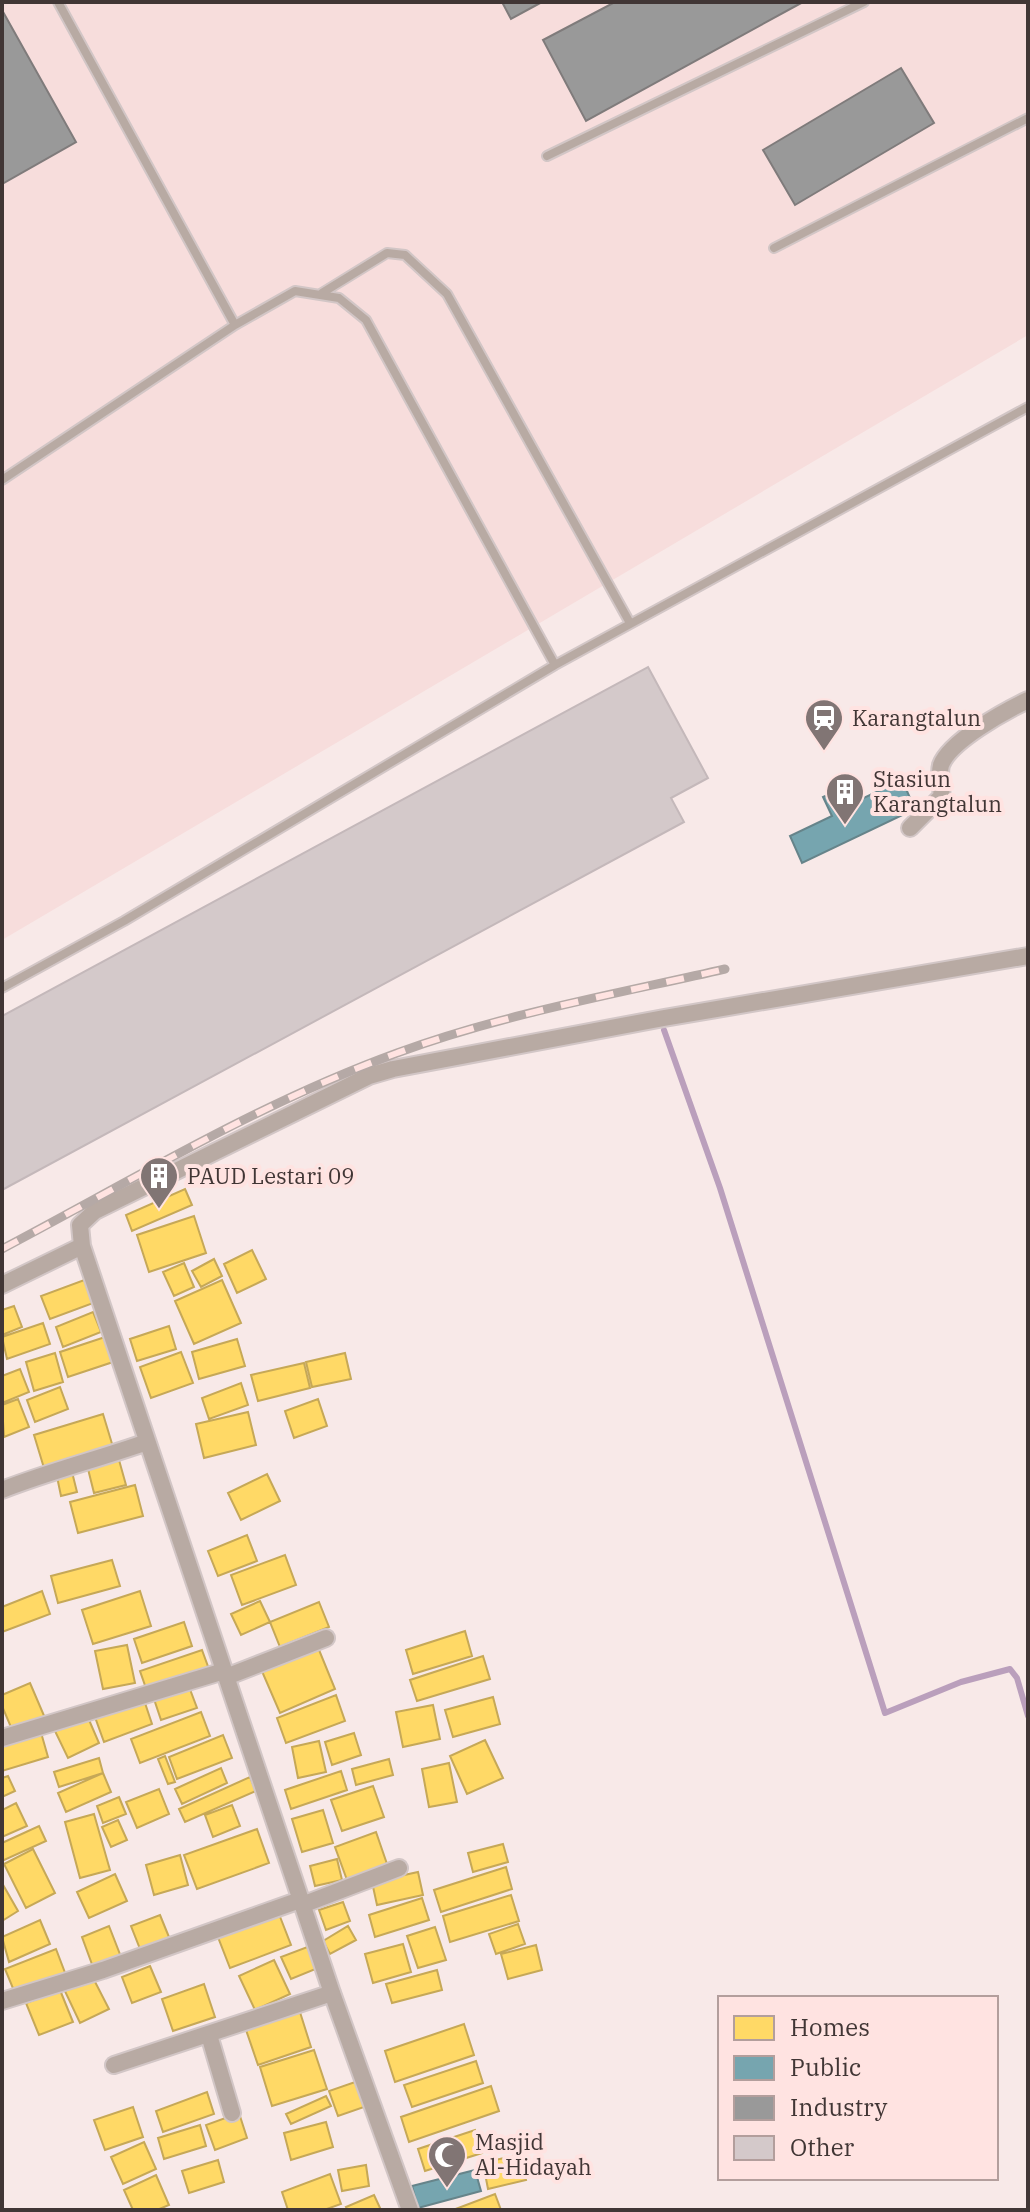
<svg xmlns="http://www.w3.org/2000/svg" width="1030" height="2212" font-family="'IBM Plex Serif',serif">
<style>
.built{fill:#f7dddc}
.homes{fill:#ffd966;stroke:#c6a857;stroke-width:2}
.public{fill:#76a5af;stroke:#66848a;stroke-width:2}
.industry{fill:#999;stroke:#7f7b7b;stroke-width:2}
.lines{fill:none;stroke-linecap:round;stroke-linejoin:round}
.stream{stroke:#ba9fbc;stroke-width:6}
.building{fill:#d4c9ca;stroke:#c4b8ba;stroke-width:2}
.service-casing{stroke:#d2c6c6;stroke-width:12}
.minor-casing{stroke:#d2c6c6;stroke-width:20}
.service{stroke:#b8aaa3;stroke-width:8}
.minor{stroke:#b8aaa3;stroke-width:16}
.rail-casing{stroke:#b5a9a6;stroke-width:9}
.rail{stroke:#ffe3e1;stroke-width:6;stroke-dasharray:18;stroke-linecap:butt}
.labels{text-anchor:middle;stroke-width:8;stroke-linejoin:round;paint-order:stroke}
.poi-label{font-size:22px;fill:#413635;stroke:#ffe3e1;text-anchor:start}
</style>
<rect width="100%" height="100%" fill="#f8e9e8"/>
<path class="built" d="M2,2H1028V335L2,940Z"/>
<path class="homes" d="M185,1189L192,1205L132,1231L126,1215Z
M194,1216L206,1253L149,1272L137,1235Z
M252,1250L266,1279L237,1293L224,1264Z
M214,1259L222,1276L201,1287L192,1271Z
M184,1263L194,1287L174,1296L163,1272Z
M87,1279L96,1302L50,1319L41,1296Z
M222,1280L241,1323L194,1344L175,1301Z
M14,1306L22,1327L2,1335V1310Z
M93,1312L101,1332L63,1347L56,1327Z
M43,1323L50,1344L7,1359L2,1337Z
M169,1326L176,1349L137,1361L130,1339Z
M105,1337L113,1362L68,1377L60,1352Z
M237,1339L245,1366L199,1379L192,1352Z
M181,1352L193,1383L151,1398L140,1367Z
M55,1353L63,1382L34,1391L26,1362Z
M345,1353L351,1379L312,1387L306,1362Z
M304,1363L310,1388L258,1401L251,1375Z
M20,1369L29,1392L2,1403V1376Z
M241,1383L248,1405L209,1419L202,1398Z
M60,1387L68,1409L35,1422L27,1400Z
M18,1399L29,1427L4,1437L2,1405Z
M318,1399L327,1426L294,1438L285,1411Z
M248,1412L256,1445L204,1458L196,1424Z
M103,1414L113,1447L44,1468L34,1435Z
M119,1460L126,1485L94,1493L88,1469Z
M71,1468L77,1492L61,1496L56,1472Z
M267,1474L280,1501L241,1520L228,1493Z
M135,1485L143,1516L78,1533L70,1502Z
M247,1535L257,1561L218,1576L208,1551Z
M285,1555L296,1585L242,1605L231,1575Z
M112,1560L120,1586L58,1603L51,1576Z
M42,1591L50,1614L2,1632V1607Z
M140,1591L151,1626L93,1644L82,1610Z
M260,1601L270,1622L241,1635L231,1614Z
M319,1602L329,1627L280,1647L270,1622Z
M184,1622L192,1646L142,1663L134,1639Z
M465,1631L472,1656L413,1674L406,1650Z
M127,1645L135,1683L103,1689L95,1651Z
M317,1645L335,1689L280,1713L261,1669Z
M202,1650L210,1672L148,1694L140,1671Z
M483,1656L490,1679L417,1701L410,1680Z
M30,1683L45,1718L13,1732L2,1706V1695Z
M188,1684L197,1708L161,1720L153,1696Z
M336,1695L345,1721L286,1743L277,1718Z
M493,1697L500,1724L453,1737L445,1710Z
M144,1700L152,1724L104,1742L95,1717Z
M433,1705L440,1739L403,1747L396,1712Z
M201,1712L210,1736L140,1763L131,1739Z
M86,1713L99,1743L68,1758L54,1729Z
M40,1729L48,1757L2,1771V1740Z
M354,1733L361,1755L332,1765L325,1742Z
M223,1735L232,1758L177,1779L169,1757Z
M485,1740L503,1778L467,1794L450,1756Z
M319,1741L326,1772L298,1778L292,1747Z
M165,1756L175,1782L168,1784L158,1759Z
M99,1758L103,1773L59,1787L54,1772Z
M389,1759L393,1775L356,1785L352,1769Z
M449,1763L457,1802L429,1807L422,1769Z
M221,1768L227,1783L182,1804L175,1789Z
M341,1771L347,1790L291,1809L285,1790Z
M103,1773L111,1792L66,1812L58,1793Z
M8,1776L15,1791L2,1797V1778Z
M250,1777L256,1791L185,1822L179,1809Z
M373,1786L384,1817L342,1831L331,1800Z
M159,1789L169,1814L137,1828L126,1802Z
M119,1797L126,1814L103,1823L97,1806Z
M16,1803L27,1826L2,1837V1810Z
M232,1805L240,1826L213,1837L205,1815Z
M323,1810L333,1843L302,1852L292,1819Z
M94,1814L110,1870L80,1878L65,1822Z
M118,1820L127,1840L111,1847L102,1827Z
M39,1826L46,1841L2,1861V1843Z
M257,1829L269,1863L197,1889L184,1855Z
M376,1832L387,1864L347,1880L335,1847Z
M503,1844L508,1862L473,1872L468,1853Z
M33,1849L55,1893L26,1908L4,1864Z
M180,1855L188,1885L154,1895L146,1865Z
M337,1859L342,1880L315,1886L310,1866Z
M506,1867L512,1889L441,1912L434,1890Z
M418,1872L423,1895L377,1905L372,1882Z
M115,1874L127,1901L89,1918L77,1892Z
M2,1883L18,1911L2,1921Z
M511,1895L519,1921L450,1942L443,1916Z
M422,1898L429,1920L375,1937L369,1915Z
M343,1902L350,1921L326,1930L319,1910Z
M277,1909L291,1945L230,1968L216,1932Z
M160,1915L171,1942L142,1954L131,1926Z
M40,1920L50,1944L9,1962L2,1937Z
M518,1924L525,1944L496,1954L489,1934Z
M109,1926L121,1957L93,1967L82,1937Z
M348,1926L356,1940L330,1954L323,1941Z
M435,1927L446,1960L418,1968L407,1936Z
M403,1944L411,1972L373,1983L365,1954Z
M536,1945L542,1970L508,1979L501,1954Z
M310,1946L318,1968L291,1979L281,1957Z
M56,1949L67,1978L17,1998L5,1969Z
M274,1960L290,1994L255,2010L239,1976Z
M150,1966L161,1992L132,2003L122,1977Z
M437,1970L442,1990L392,2003L386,1984Z
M91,1974L109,2009L80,2023L63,1987Z
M204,1984L215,2017L173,2031L162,1999Z
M60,1990L73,2022L39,2035L26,2003Z
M299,2009L311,2047L258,2065L245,2027Z
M464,2024L474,2055L395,2082L385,2051Z
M314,2050L327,2089L272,2106L260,2067Z
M476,2061L483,2083L412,2107L404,2085Z
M358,2081L367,2106L338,2116L329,2091Z
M491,2086L499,2111L409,2142L401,2117Z
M207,2092L214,2114L163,2132L156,2111Z
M326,2096L331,2106L291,2124L286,2114Z
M133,2107L143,2137L105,2150L94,2120Z
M239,2113L247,2138L215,2150L206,2125Z
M326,2122L333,2147L291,2160L284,2133Z
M200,2125L206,2146L164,2159L158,2138Z
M475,2130L482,2153L425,2171L418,2149Z
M144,2142L156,2169L123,2184L111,2157Z
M520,2154L526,2180L488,2189L483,2163Z
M218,2160L224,2182L189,2193L182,2171Z
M366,2165L369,2186L342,2191L338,2170Z
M330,2174L341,2204L324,2210H288L282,2192Z
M156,2175L169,2205L157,2210H133L124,2190Z
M495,2194L501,2210H453Z
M374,2195L381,2210H348L346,2207Z"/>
<path class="public" d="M902,780L915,809L802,863L790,836L832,816L823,797L845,787L853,803Z
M475,2170L481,2191L418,2208L412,2186Z"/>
<path class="industry" d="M502,2H542L511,19Z
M615,2H803L586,121L543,40Z
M2,10L76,142L2,184Z
M901,68L934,123L795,205L763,150Z"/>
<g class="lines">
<path class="stream" d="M664,1030L720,1188L885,1713L961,1682L1010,1669L1017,1678L1028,1716"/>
</g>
<path class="building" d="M648,667L708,778L671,798L684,822L2,1190V1016Z"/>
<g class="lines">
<g class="service-casing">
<path id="service" d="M58,2L235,325
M547,156L864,2
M774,248L1028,118
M322,293L387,253L405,255L447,294L630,623
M2,480L235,325L295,291L339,298L366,320L555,665
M2,988L124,921L555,665L1028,407"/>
</g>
<g class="minor-casing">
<path id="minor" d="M910,828L941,797C943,786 938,776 941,765C950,741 1005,711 1028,700
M2,1285L82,1246
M2,1490C50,1471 99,1459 147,1442
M226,1677L326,1638
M2,1738L224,1671
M302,1905L399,1868
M2,2001L103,1970L300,1900
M209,2035L232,2113
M114,2065L332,1993
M410,2210L332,1993L82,1246L80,1225L95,1211L369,1076L393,1069L664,1018L1028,956"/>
</g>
<use href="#service" class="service"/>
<use href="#minor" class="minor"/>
<g class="rail-casing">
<path id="rail" d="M2,1249C131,1181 259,1103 397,1053C503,1014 616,994 725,969"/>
</g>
<use href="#rail" class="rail"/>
</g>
<defs>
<g id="station-pin" transform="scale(2)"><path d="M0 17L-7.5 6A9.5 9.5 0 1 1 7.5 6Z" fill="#817574" stroke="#ffe3e1"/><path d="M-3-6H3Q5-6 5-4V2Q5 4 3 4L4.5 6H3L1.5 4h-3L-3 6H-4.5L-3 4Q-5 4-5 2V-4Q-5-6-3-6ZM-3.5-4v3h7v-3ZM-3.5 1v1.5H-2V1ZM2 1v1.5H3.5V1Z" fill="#fff"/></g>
<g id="building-pin" transform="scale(2)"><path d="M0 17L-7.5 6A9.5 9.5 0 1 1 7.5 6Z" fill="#817574" stroke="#ffe3e1"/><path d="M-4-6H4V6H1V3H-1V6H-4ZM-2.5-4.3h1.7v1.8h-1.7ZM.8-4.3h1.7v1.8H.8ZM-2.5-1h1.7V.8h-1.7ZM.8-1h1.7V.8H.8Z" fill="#fff"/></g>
<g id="mosque-pin" transform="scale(2)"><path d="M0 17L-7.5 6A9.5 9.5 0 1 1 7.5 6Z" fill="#817574" stroke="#ffe3e1"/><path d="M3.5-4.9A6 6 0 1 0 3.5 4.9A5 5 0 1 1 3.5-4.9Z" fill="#fff"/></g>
</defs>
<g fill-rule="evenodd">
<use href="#station-pin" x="824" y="718"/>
<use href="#building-pin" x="845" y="792"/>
<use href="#building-pin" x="159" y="1176"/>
<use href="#mosque-pin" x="447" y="2155"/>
</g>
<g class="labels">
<g class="poi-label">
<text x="852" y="726">Karangtalun</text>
<text x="873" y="787">Stasiun<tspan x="873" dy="25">Karangtalun</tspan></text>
<text x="187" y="1184">PAUD Lestari 09</text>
<text x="475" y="2150">Masjid<tspan x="475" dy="25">Al-Hidayah</tspan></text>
</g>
</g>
<rect width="1030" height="2212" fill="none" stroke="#413635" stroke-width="8"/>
<rect x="718" y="1996" width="280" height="184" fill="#ffe3e1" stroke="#b39e9c" stroke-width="2"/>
<rect x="734" y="2016" width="40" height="24" fill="#ffd966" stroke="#b39e9c" stroke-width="2"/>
<text x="790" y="2036" font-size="24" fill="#413635">Homes</text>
<rect x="734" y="2056" width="40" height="24" fill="#76a5af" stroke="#b39e9c" stroke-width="2"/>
<text x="790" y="2076" font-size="24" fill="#413635">Public</text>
<rect x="734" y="2096" width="40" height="24" fill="#999999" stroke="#b39e9c" stroke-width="2"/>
<text x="790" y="2116" font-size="24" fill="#413635">Industry</text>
<rect x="734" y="2136" width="40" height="24" fill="#d4c9ca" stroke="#b39e9c" stroke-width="2"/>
<text x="790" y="2156" font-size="24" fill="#413635">Other</text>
</svg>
